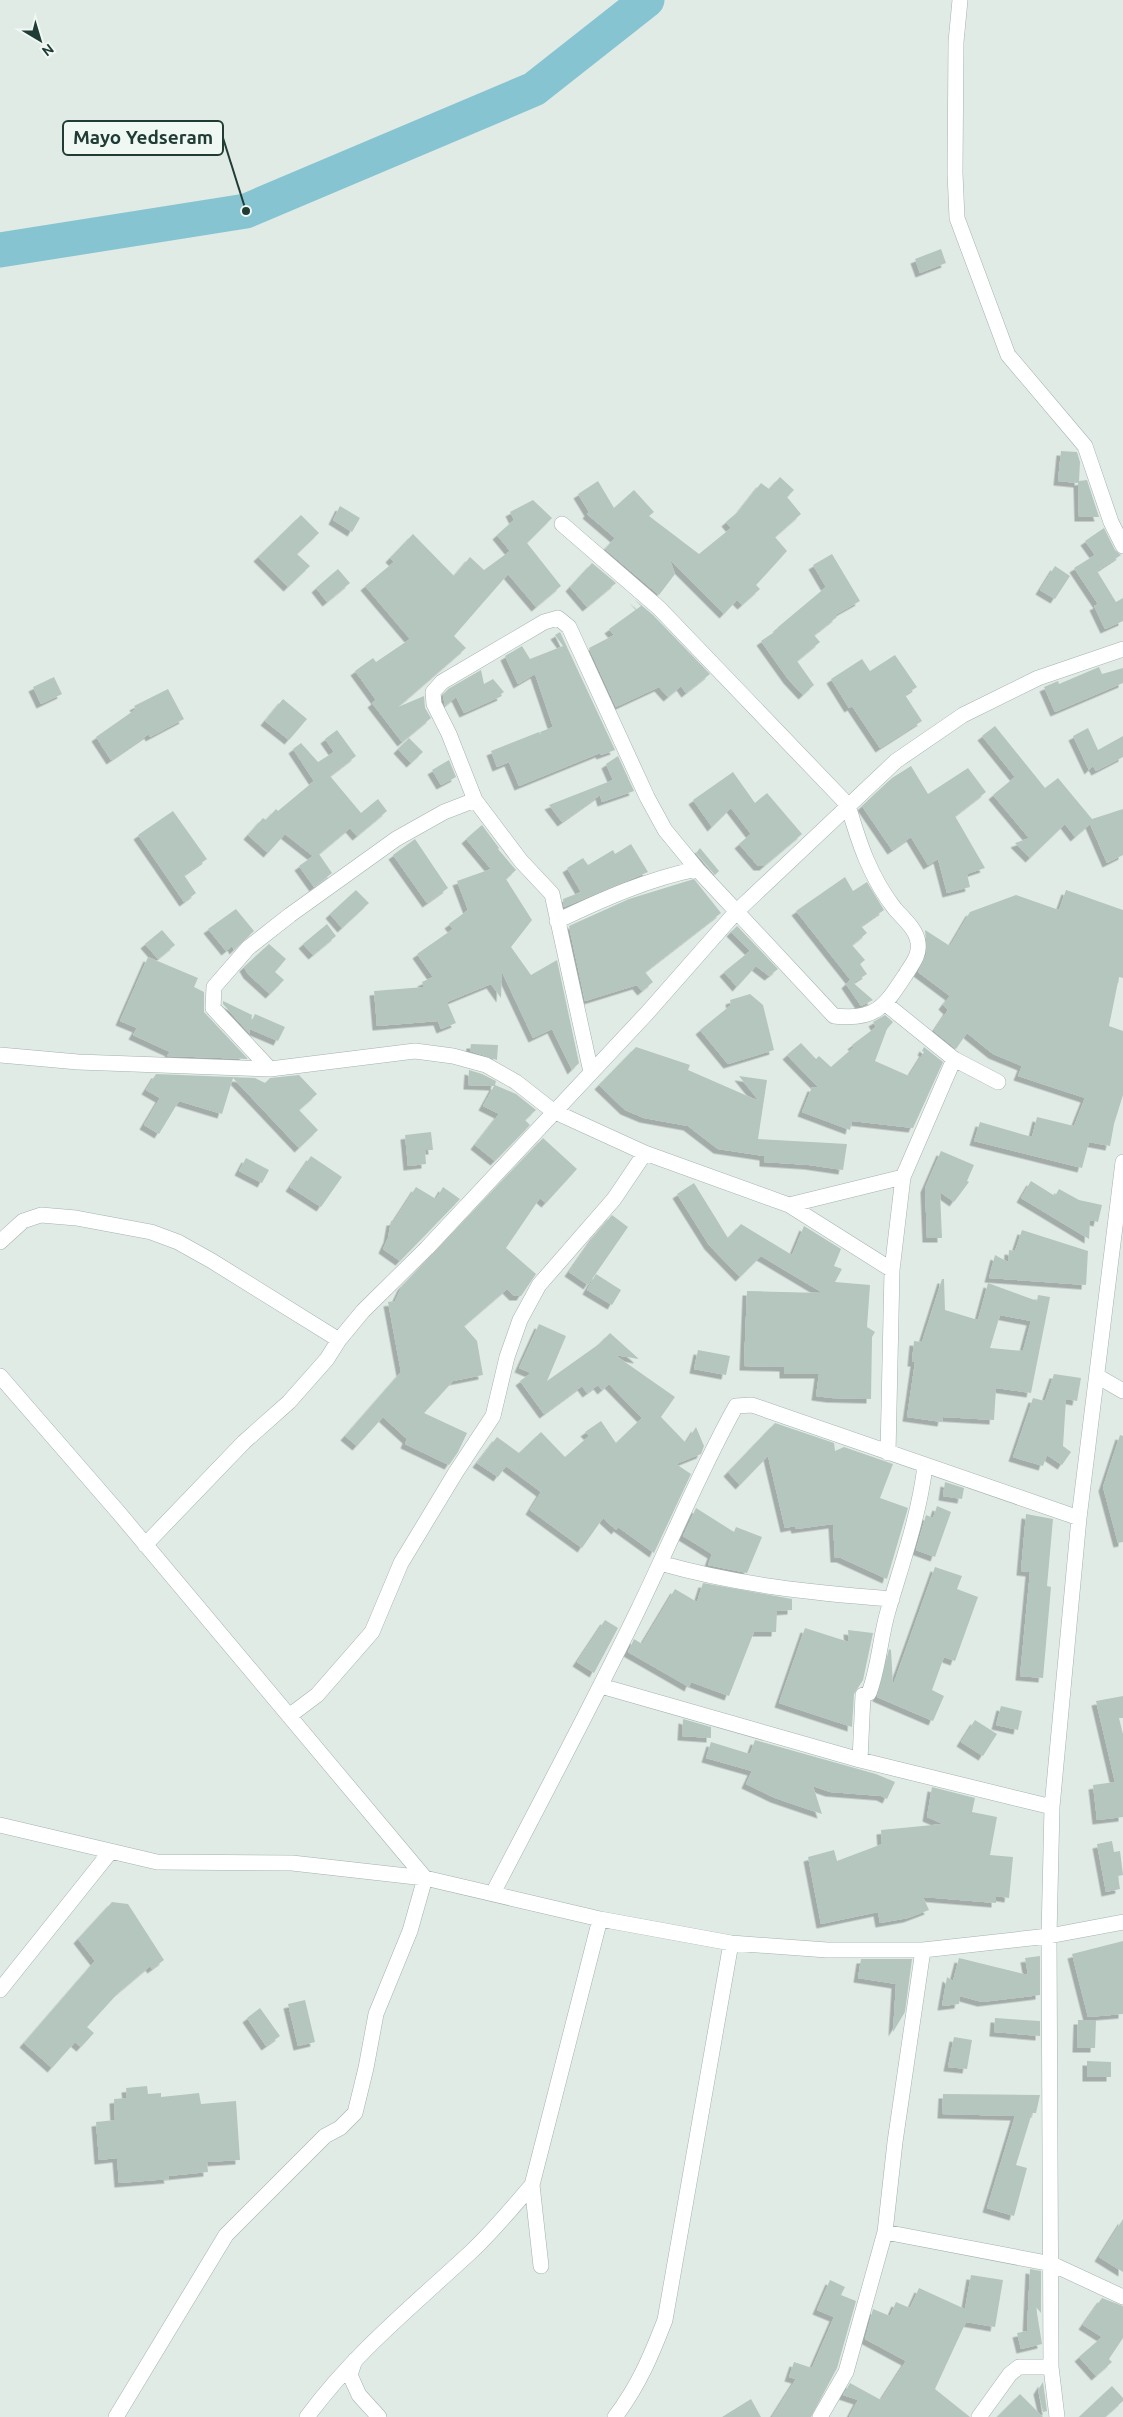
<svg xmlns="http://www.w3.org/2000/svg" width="1123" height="2417" font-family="Ubuntu,sans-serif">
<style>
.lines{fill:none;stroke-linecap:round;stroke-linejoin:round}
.river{stroke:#86c4d2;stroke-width:35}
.building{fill:#b5c6bf;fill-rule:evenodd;filter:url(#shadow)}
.street-casing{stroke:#a3b3ad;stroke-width:16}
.street{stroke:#fff;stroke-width:15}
.leader{fill:none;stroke:#203c35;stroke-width:2}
.callout-dot{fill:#203c35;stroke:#f0f8f4;stroke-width:2}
.callout{fill:#f0f8f4;stroke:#203c35;stroke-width:2}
.callout-label{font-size:19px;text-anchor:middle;font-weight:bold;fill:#203c35}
</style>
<defs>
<filter id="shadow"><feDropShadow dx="-4.5" dy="4.5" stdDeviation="0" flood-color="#0004"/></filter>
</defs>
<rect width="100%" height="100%" fill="#e0ebe6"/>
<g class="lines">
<path class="river" d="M0,250L246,211L534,89L647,0"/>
</g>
<path class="building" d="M941,249L946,263L920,273L915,259Z
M1061,451L1077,452L1080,462L1079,481L1087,480L1099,517H1079L1078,483L1058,481Z
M780,477L794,490L787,497L801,514L775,537L787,551L756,585L760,589L742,605L737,600L724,614L670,560L675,574L659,595L605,549L615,538L587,514L589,512L578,494L598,481L614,508L634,490L654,512L649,516L699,554L731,528L726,522L739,511L761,483L769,489Z
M533,500L552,518L527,543L561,586L536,607L508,574L454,636L466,648L398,707L424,696L425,708L431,718L402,742L372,703L376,700L355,671L373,658L376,662L410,639L365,586L394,562L390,558L413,534L454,576L470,557L484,570L510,551L497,535L514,520L510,512Z
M340,506L360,518L352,532L333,520Z
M301,515L319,533L297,554L310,566L288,587L258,557Z
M1104,528L1115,550L1121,555L1097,571L1116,602L1123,598V621L1105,629L1094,606L1098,604L1074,568L1095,555L1085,541Z
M832,554L860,601L835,615L837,617L814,635L820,642L797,661L814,685L803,695L788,679L761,641L779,629L777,628L826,587L813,565Z
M592,563L616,583L587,607L570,587Z
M1055,566L1070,576L1055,599L1040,590Z
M338,569L350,583L327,602L316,588Z
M634,599L653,615L710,674L686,693L681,686L668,697L659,687L616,707L589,648L614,635L609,629L641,606Z
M560,632L615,750L601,755L600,753L519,786L509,762L497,767L491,751L539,732L541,735L540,732L553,727L535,674L518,684L505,656L522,646L530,659L563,646L555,635Z
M895,655L917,687L905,695L922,721L880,748L852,706L849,708L831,679L862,659L870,671Z
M1099,667L1102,674L1123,668V683L1055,712L1044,687L1058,681L1059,684Z
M481,670L484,684L493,679L504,692L501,694L502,696L464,713L456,697L445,706L443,695L448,689Z
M54,677L62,694L41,704L33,687Z
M168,689L184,719L150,737L149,734L111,760L96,737L136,709L134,706Z
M283,699L307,719L289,740L265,721Z
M995,726L1045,788L1058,778L1092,819L1123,809V855L1107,863L1090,824L1075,837L1065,824L1030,858L1015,843L1029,838L993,795L1015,777L982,736Z
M1088,728L1098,750L1123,736V757L1096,771L1093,766L1089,770L1073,736Z
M337,730L356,756L330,776L361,813L378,799L387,811L357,836L350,828L319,854L332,873L314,887L299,866L313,856L285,834L268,853L248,835L263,818L266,820L276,809L278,811L314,781L293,749L301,743L318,762L334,752L325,739Z
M409,738L423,752L411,763L398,749Z
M618,756L634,791L602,802L600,795L562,822L549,805L613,780L606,764Z
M449,760L456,777L441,785L432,770Z
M911,766L928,794L968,768L986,792L955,816L985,868L967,874L970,887L947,893L938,859L928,865L911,837L892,850L862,806L892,778Z
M733,772L755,803L767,793L802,834L764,866H758L739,844L751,834L731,808L712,827L693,800Z
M173,811L207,859L184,875L196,893L184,902L138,835Z
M482,825L499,848L498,849L516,870L506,879L532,920L511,947L531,975L557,960L579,1063L572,1070L552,1029L533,1038L502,972L501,998L491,984L447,1002L456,1023L441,1029L438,1021L377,1026L374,991L424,987L422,982L433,977L417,954L453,929L449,924L468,910L457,881L491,869L466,839Z
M415,839L448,888L427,903L393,855Z
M631,844L648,872L564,907L563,899L581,892L567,868L583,858L588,865L613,850L615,854Z
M700,848L719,871L715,875L696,853Z
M845,877L853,891L867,882L884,910L861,926L867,933L852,945L865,960L860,964L867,974L853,983L796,911Z
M694,879L721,913L645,972L653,982L642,991L637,985L585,1001L569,926L629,899Z
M356,890L369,903L342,928L330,914Z
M1066,890L1123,910V978L1119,977L1109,1026L1123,1031V1095L1114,1124L1110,1146L1089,1142L1082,1168L974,1141L980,1122L1032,1137L1037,1117L1074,1126L1085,1098L1018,1076L1022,1066L993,1054L967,1033L956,1049L934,1031L948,1010L943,1005L950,996L918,972L927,953L925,930L950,946L970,912L1016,895L1059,910Z
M236,909L254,931L234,950L232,946L226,951L208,929Z
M327,924L336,936L313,955L303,944Z
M737,926L778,969L769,976L756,966L737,987L724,972L750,951L731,932Z
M162,930L175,945L158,959L145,944Z
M269,944L286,959L275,972L284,980L270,994L248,974L244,967Z
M148,957L198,978L194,987L204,992V1012L248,1059L167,1056L170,1052L133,1035L137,1028L120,1021Z
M850,980L873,1000L861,1006L846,984Z
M750,994L763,1005L774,1050L728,1064L700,1030L731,1005L730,1000Z
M223,1001L252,1015L251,1022L255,1014L285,1027L278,1041L250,1029V1034L223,1004Z
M885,1015L893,1022L887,1029L875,1061L909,1076L924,1052L922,1051L924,1047L943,1062L913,1128L852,1121L850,1130L802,1112L812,1087L819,1088L787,1055L801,1043L816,1059L819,1056L831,1067L854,1047L852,1045L876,1027L873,1022Z
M471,1044L498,1045L497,1060L470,1051Z
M636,1047L690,1065L688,1070L759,1101L739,1076L767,1080L758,1139L847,1144L843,1170L809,1165L764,1162V1156L718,1149L688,1126L644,1118L625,1110L599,1085Z
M469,1070L482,1074L496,1081L495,1085L516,1094L536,1110L525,1120L530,1125L495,1161L475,1145L499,1114L483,1106L494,1086L468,1085Z
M156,1074L255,1078L265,1083L270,1078L299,1075L317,1094L299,1110L318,1130L299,1148L233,1078L222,1114L179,1101L159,1134L144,1125L160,1098L146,1090Z
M431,1132L433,1150H425L426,1164L408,1166L405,1135Z
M543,1138L577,1169L546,1203L540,1198L506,1248L536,1274L521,1296H514L507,1289L464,1326L477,1341L483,1375L453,1381L424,1413L467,1433L458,1452L449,1465L405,1444L407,1439L383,1417L357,1446L345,1436L401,1372L388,1302L395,1301L402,1286Z
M941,1151L974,1165L967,1181L969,1182L954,1202L940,1192L942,1238H927L925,1188Z
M311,1156L342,1177L321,1207L290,1187Z
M246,1158L269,1170L262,1183L239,1171Z
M1031,1181L1055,1196L1059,1189L1079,1200L1102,1205L1098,1222L1090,1220L1089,1239L1021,1198Z
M694,1183L728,1238L741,1224L792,1255L804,1226L841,1249L834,1266L842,1269L835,1282L870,1285L867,1327L875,1332L872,1337L871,1399L831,1398L816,1396L819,1374H784V1367L744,1366L747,1291L823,1293L761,1256L740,1277L709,1245L677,1194Z
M416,1187L436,1199L443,1187L460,1199L400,1261L383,1249L388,1238L391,1221H394Z
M612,1215L628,1227L588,1285L569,1272L595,1235Z
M1022,1230L1088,1251L1086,1285L989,1278L995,1255L1008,1262L1009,1250L1015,1251Z
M596,1274L621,1290L612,1305L587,1290Z
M942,1279H944L945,1310L978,1320L988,1283L1037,1301L1038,1295L1050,1297L1031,1393L996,1388L994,1420L943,1417L942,1422L907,1417L915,1362H912L914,1341L922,1342ZM1000,1315L1031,1321L1023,1351L990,1348Z
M539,1324L566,1336L547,1381L599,1344L610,1333L639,1359L615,1355L675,1397L661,1417L686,1443L696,1427L704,1446L701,1454L676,1464L691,1474L654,1553L618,1527L616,1530L603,1518L582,1548L530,1510L541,1492L506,1466L498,1477L477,1463L497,1437L519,1453L541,1432L565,1457L589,1436L585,1432L601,1421L616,1443L642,1418L609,1384L602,1390L598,1385L587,1393L582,1386L544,1414L520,1381L531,1373L519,1368Z
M698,1350L730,1356L726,1375L694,1369Z
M1054,1374L1081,1378L1077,1401L1066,1399L1063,1446L1071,1452L1062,1465L1047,1455L1043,1466L1013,1457L1033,1398L1045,1401Z
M775,1423L834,1443L835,1451L844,1447L893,1464L880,1498L908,1508L887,1579L841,1558H835L833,1524L796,1529L795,1526L785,1528L768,1456L740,1485L728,1472Z
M1120,1435L1123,1436V1542L1118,1543L1103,1487Z
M945,1482L964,1488L962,1499L943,1496Z
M937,1506L951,1512L935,1557L916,1550L926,1515L933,1518Z
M696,1508L734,1532L736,1527L762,1537L747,1573L708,1565L712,1554L683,1536Z
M1026,1514L1053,1519L1047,1586L1051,1587L1043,1678L1020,1676L1030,1572L1021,1571Z
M935,1567L962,1576L957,1589L978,1597L955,1661L944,1657L932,1690L944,1696L933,1721L877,1697L889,1649L891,1650L893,1685Z
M703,1583L792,1599V1610L777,1611L776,1632H754L729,1696L691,1682L689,1687L628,1652L634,1639L642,1644L675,1589L697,1602Z
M605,1620L618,1628L594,1673L577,1662Z
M805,1628L849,1642L848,1630L873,1633L863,1680L854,1694L852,1727L779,1703Z
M1123,1696V1718H1119L1123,1734V1817L1097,1820L1093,1785L1115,1782L1096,1701Z
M1001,1706L1022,1711L1018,1730L996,1725Z
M683,1719L711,1727V1738L682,1736Z
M975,1720L997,1734L983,1756L961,1742Z
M755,1740L876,1774L895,1782L887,1799L881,1796L830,1792L813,1786L822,1814L775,1798L746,1784L752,1771L706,1758L711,1742L750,1754Z
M932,1787L975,1798L972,1812L997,1817L990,1855L1013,1857L1009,1898L996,1896V1903L923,1897L929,1910L908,1918L880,1923L878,1912L821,1924L808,1857L834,1850L837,1861L882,1844L881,1830L943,1824L927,1817Z
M1112,1841L1114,1852L1120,1851L1123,1875L1118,1876L1120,1889L1106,1892L1097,1844Z
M112,1902L128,1904L164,1960L152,1969L150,1966L118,1993L87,2027L94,2033L81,2047L75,2042L52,2068L24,2043L95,1961L78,1939Z
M1123,1941V2014L1088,2017L1072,1954Z
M1040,1956V1995L982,2002L960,1996L959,2004L942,2006L947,1977L953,1981L959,1958L1028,1975L1025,1958Z
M861,1959H912L905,2012L893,2032L896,1984L858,1978Z
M305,2000L315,2042L298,2046L288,2004Z
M260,2008L280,2036L266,2046L247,2018Z
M995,2018L1040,2021V2036L994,2032Z
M1078,2020H1096L1095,2048H1077Z
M954,2037L972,2040L967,2069L948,2067Z
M1087,2061L1111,2062V2077H1087Z
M147,2086L148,2094L161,2093V2097L199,2093L201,2104L236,2101L240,2160L207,2162L208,2172L168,2176L169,2179L119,2183L117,2158L99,2160L96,2122L115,2120L114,2099L127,2098L126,2088Z
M943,2094L1040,2095L1036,2113H1032L1016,2165L1027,2168L1014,2216L987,2208L1015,2116L942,2114Z
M1123,2219V2272L1099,2257Z
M1030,2269L1041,2271V2313L1036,2307L1042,2344L1021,2349L1017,2333L1027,2331Z
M971,2275L1003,2280L995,2327L966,2322L935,2389L970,2417H849L858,2400L843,2395L850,2383L881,2400L906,2361L865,2339L873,2309L890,2316L896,2302L910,2308L919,2288L965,2309Z
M830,2280L845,2287L841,2295L856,2301L837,2368L811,2417H772L796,2379L789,2377L794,2362L812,2368L834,2317L817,2310Z
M1102,2298L1123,2306V2338L1109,2359L1112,2362L1096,2376L1079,2357L1102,2337L1083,2325Z
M1043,2382L1047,2411L1043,2412L1038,2390Z
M1112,2386L1123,2398V2401L1105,2417H1079Z
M1020,2394L1043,2417H997Z
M751,2399L761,2417H722Z"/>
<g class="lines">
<g class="street-casing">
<path id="street" d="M960,0L956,42L955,173L957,218L1008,355L1085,446L1111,522L1123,546
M562,524L659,608L848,805C859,843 870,877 895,909C903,918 917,930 918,943C920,955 912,964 906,974C885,1006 876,1021 834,1016L697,869L665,830L647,797L569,627L558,618L544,622L442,682L433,692L434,704L449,734L475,800L521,861L552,894L591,1072
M557,921C603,899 648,879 697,869
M886,1004L954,1059L998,1082
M0,1055L78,1062L270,1069L415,1051L453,1056L486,1065L516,1082L553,1111L645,1153L789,1205L892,1270
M270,1069L213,1008L214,987L248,948L290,915L396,839L444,812L475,800
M789,1205L903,1177
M0,1242L23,1221L41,1215L76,1218L151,1232L178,1242L212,1261L339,1340
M0,1376L119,1513L425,1878L410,1931L376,2014L366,2068L355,2113L340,2128L325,2136L226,2235L116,2417
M1097,1376L1123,1391
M888,1453L892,1270L903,1177L954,1059
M145,1545L244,1442L289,1402L327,1359L339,1340L363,1311L427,1248L648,1012L736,912L896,761L963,715L1038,678L1123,649
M660,1563C737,1585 812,1593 892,1599
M601,1686L860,1760L1052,1807
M289,1716L317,1695L372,1632L401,1563L456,1472L493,1416L507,1357L520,1320L539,1285L614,1199L645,1153
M860,1760L863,1695L869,1693C879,1667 880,1638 888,1611C902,1563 919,1516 925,1466
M0,1825L157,1862L292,1863L425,1878L600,1919L731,1943L827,1950H923L1049,1936L1123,1922
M493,1893C542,1799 592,1705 638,1610C671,1542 699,1472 736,1406L752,1405L1079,1518
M0,1990L111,1851
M885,2232L1052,2264L1123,2297
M541,2266L532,2185L600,1919
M355,2360L350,2375L359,2395L379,2417
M307,2417C354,2353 415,2304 473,2250C494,2230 513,2207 532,2185
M615,2417C639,2385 651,2356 665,2320L731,1943
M820,2417L846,2372L885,2232L895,2142L923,1950
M979,2417L1010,2374L1019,2367H1051
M1057,2417L1051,2367L1049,1936L1052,1807L1079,1518L1123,1162"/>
</g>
<use href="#street" class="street"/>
</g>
<path class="leader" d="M246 211L223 138"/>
<circle class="callout-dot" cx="246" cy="211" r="5"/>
<rect class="callout" x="63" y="121" width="160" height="34" rx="5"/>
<g class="callout-label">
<text x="143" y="144">Mayo Yedseram</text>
</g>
<g transform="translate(40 40) rotate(142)" stroke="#f0f8f4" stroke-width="4" paint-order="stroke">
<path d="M0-4L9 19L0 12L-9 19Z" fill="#203c35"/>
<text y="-8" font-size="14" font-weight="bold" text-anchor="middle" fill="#203c35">N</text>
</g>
</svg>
